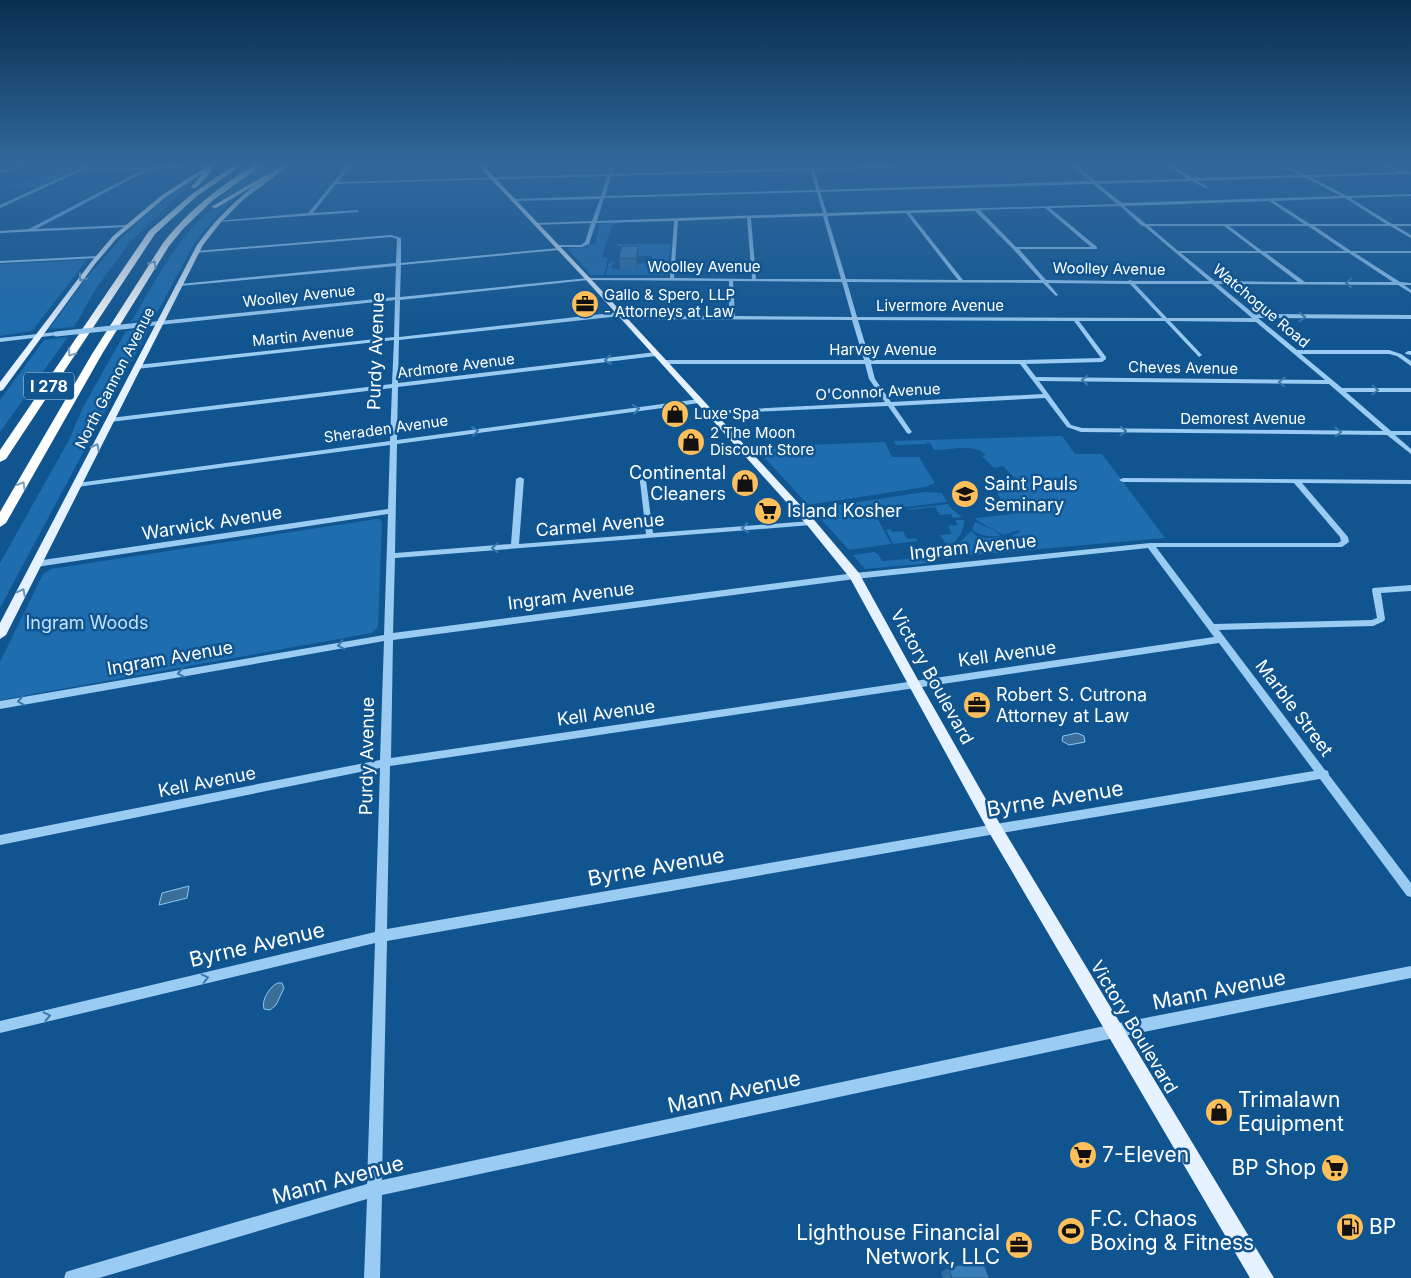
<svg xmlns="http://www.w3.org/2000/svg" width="1411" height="1278" font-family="Inter,sans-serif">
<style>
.green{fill:#1e6dae}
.water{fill:#3b6e99;stroke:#8bc8f7}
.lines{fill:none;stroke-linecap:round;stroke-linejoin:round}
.minor{fill:#9acbf3;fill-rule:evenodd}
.major{fill:#e6f2ff;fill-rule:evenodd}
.highway{fill:#fff;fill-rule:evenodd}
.minor-bridge{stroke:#9acbf3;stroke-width:5}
.wall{fill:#306d9f}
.shaded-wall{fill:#275982}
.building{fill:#387fb9;stroke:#275982}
.oneway{stroke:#7ca2c2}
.oneway2{stroke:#6694bc}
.oneway3{stroke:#3978ae}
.labels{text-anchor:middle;stroke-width:5;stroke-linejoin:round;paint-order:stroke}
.far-street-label{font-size:15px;fill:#fff;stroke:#105590}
.far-poi-label{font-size:15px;fill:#fff;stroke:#105590;text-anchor:start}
.shield{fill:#105590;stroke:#b7ccde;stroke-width:1}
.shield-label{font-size:16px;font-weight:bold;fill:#fff}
.street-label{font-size:18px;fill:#fff;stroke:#105590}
.poi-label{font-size:18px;fill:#fff;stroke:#105590;text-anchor:start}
.park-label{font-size:18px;fill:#c1e3fe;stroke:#105590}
.near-street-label{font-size:21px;fill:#fff;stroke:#105590}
.near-poi-label{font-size:21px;fill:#fff;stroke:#105590;text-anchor:start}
</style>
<rect width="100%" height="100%" fill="#105590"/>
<path class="green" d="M79,162H96L41,187H7L35,180L36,177L50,174Z
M272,162H286L230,195L221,198L241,182Z
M194,181L130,242L95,290L74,327L49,329L93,269L96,268C118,239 144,214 174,193C180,188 187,182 194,181Z
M247,188L222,210L196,240L154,318L131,322C149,291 177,240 202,217C215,206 233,198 247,188Z
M618,222L617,224L605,225H617L612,226L602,257L608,258L604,275H591L567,248L588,247L589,244H595L599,228L598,224Z
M617,244H671L667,275H606L609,262H616L612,264L611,268L617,269L618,271L619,269H636L637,264L651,262L652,256H621L623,247L617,246Z
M84,260L86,261L32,331L0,336V264Z
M149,329L0,608V563L69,440L82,409L126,331Z
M68,337L0,432V400L44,340Z
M1062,436L1075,454H1102L1165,538L949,557V553L971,531L979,538L972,540L979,539L980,542L978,544L986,547L988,545L982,541L979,536L985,538L1002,537L1004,540L1002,541L1006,548L1014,549V547L1020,546L1012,535L1020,532L1019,530L1003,535L976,520V518L1012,514L996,492L1023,486L1003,466L994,468L982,456L986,455C975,443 950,450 934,450L931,444L927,442V444L896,445L894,441Z
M885,442L892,457H919L935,483L925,487L808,505L755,447Z
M925,492L942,493L947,502L905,507L903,504L898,505V507L873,510L891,544L849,550L812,509Z
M948,504L953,510L962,517L953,518L951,514L940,515L935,507L907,510L906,509Z
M376,519H380L382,523L378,627L372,633L0,700V662L43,574L51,569Z
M955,520H964C965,530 955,547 943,547L941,545L946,544L940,535L952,534L948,526L958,525Z
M975,522L992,529L1001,536C989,537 982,536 972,530Z
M891,529L892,532L903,531L907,539L916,538L918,541L893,544L886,530Z
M874,552L878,554L882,561L932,557L935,558H933V562L930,563L865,569L853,555Z"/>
<path class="water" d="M1077,733L1084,736L1085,742L1069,745L1062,741L1063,736Z
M189,886L187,898L159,905L162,893Z
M278,983H282L284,988L276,1005L270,1010L264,1009C261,1000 270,986 278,983Z"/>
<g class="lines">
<path class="minor" d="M30,162H37L0,173V171Z
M94,162H100L86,169L210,165L212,166L150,169L36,229L127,225L128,227L0,233V231L29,229L144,169L83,170L0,208V205Z
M350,162H355L338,182L608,174L612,162H616L612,174L810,168L808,162H812L814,168L1018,162H1068L814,170L820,190L1091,181L1068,162H1073L1095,181L1188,179L1161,162H1166L1193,178L1300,175L1274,162H1279L1305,175L1398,172L1377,162C1390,162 1398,172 1411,172V174L1310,177L1347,196L1411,194V196L1350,198L1392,224H1411V226H1396L1411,235V238L1390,226H1314L1351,251H1411V253H1355L1400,282L1411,283V285H1404L1411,290V293L1398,285L1218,284L1254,314L1411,315V319L1258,318L1297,350H1389L1401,354L1411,361V366L1397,356L1389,354H1301L1342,388H1411V392H1346L1391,431H1411V435H1395L1411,449V454L1387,435L1081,432L1067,427L1045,398L894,406L912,432L909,434L907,433L888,406L708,414L707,413L710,411L885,402L869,379L865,364H664L661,362L664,360H864L852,320L623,319L620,317L623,315L729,316V281L588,280L400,300L399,337L620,312L623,314L620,316L399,340L398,383L656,352L659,354L656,356L398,387L397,440L699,399L702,401L699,403L397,444L395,553L511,544L516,479L520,477L524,479L519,544L646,534L639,473L642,471L645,473L653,533L811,521L815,523L811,525L395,558L393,633L855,573L1150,543H1338L1341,541L1340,537L1294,483L1123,482L1119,480L1123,478L1411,480V484L1302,483L1348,537L1349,542L1342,547H1156L1214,624L1372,620L1377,618L1372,590L1373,588L1411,585V591L1381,593L1385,619L1384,621L1373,626L1219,630L1325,770L1328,771L1329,775L1411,883V897L1407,896L1320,779L978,837L387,941L382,1180L1114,1024L1411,966V978L1114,1038L382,1195L380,1278H364L367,1199L99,1278H64L66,1272L72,1270L367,1184L375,943L0,1033V1021L375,932L380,768L0,845V835L380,760L384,641L0,709V701L384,635L388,514L36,567L33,566L32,564L36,561L388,509L390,445L77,487L73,485L77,483L390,441L392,388L110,422L107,420L110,418L392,384L394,340L137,369L134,367L137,365L394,337L395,300L140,327L137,325L140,323L395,297L396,266L180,286L178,285L180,284L396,263L397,239L391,237L194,253L196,251L391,235L401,238V263L559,248L561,249L559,250L401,265L400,297L588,278H670L674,221L596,223L589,244L582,247H557L555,245H581L585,242L591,223L535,225L534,223L592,221L600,199L512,201L510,200L512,199L601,196L607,176L336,184L313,213L358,210L359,212L218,222L216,221L308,213ZM811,170L816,190L605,196L611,176ZM1304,177L1341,196L1122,203L1098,184L1192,181L1207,189L1208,187L1197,181ZM1093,184L1117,204L827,213L820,192ZM817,192L823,213L597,221L604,198ZM1345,198L1386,224H1310L1274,201ZM1269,201L1304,224H1146L1124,206ZM1120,206L1142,226H1144L1209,281H1133L1130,280L1128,281L1046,280L1019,249H1097V247L1050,208ZM1045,208L1091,247H1016L980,210ZM975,211L1013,249L1041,280H963L910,213ZM906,213L958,280L846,279L827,216ZM823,216L841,279H756L751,218ZM747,218L752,279L674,278L678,221ZM1149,226H1224L1257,251H1178ZM1229,226H1308L1345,251H1262ZM1181,253H1260L1298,282L1215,281ZM1266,253H1349L1393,282H1305ZM733,281L842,282L852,317L735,316ZM847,282L1043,283L1056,296L1058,295L1048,283L1130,284L1162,318L857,317ZM1135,284H1212L1252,318H1167ZM858,320L1074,321L1101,358L1022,360H870ZM1079,321H1165L1199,357L1202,355L1201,354L1170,321L1256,322L1325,380L1036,377L1026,364L1102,362L1106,359V357ZM871,364H1020L1043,394L891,402L875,379ZM1039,381L1329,384L1383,431L1082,428L1071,425ZM1148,548L1214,637L391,758L393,640L855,579ZM1219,643L1314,771L978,827L387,929L390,766Z
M97,256L99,257V258L0,263V261Z
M56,332L59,334L58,335L0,342V338Z
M1408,351H1411V355L1406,354L1405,353Z"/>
<path class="major" d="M214,162H220L166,197L117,238L95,264L3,390L0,391V382L91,262L113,236L162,195Z
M287,162H293L243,200L221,222L203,245L6,635L0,639V623L197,245C221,211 252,185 287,162Z
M475,162H480L590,278L815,521L859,573L918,680L1000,824L1274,1278H1250L990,834L850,578L807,525L586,280Z"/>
<path class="highway" d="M239,162H247L197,196L155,234L6,459L0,462V450L149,231L193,193Z
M259,162H267L212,201L183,229L169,246L102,354L6,523L0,527V512L92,354L163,243C189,209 223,184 259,162Z
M208,165L213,166L210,173L196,188H192L191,187L205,171Z
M269,173L274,174L216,208L211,207Z"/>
<path class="minor-bridge" d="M56,334L140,325"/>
</g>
<path class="wall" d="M639,257L636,269H620L619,258Z
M949,1268L989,1278H943L941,1272Z"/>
<path class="shaded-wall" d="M638,246L639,257L636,269V258Z"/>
<path class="building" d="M622,246H638L636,258H619Z
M982,1259L989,1278H952L949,1268Z"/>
<defs><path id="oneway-chevron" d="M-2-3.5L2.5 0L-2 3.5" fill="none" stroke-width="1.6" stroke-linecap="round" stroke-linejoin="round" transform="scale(1.25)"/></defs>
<g class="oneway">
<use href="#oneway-chevron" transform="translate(153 264) rotate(-58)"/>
<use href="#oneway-chevron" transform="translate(71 353) rotate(125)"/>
<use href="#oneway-chevron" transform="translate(22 485) rotate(-60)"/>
</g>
<g class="oneway2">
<use href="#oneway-chevron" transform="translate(82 278) rotate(127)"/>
<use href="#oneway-chevron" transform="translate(96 447) rotate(-63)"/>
<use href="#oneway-chevron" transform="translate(22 592) rotate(-63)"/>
</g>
<g class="oneway3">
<use href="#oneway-chevron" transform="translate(1349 283) rotate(-180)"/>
<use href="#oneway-chevron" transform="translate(1302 317)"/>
<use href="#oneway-chevron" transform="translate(608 360) rotate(173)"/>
<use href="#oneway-chevron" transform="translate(1085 380) rotate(-179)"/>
<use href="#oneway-chevron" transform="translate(1282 382) rotate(-179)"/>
<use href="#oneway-chevron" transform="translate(1375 390) rotate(1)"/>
<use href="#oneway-chevron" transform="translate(636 409) rotate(-8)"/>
<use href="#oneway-chevron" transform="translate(475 431) rotate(-8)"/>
<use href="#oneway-chevron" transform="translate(1123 431)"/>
<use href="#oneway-chevron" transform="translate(1338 432)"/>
<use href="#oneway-chevron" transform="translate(745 528) rotate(175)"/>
<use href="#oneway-chevron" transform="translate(495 548) rotate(176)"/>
<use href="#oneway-chevron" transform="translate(341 645) rotate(170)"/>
<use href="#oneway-chevron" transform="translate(181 673) rotate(170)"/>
<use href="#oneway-chevron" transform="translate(21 701) rotate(170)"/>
<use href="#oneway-chevron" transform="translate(205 978) rotate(-13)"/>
<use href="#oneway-chevron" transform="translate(47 1016) rotate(-13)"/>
</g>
<linearGradient id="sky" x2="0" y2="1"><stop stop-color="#092f4f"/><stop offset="0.48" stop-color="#31689c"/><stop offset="1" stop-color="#31689c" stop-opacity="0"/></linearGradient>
<rect width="1411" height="341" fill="url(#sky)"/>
<defs>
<g id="office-disc" transform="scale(1.4375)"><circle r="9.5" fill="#ffc05c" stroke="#105590"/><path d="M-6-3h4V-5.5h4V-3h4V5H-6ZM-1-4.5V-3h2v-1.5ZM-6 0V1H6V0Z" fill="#111"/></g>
<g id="shop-disc" transform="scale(1.4375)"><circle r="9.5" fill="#ffc05c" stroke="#105590"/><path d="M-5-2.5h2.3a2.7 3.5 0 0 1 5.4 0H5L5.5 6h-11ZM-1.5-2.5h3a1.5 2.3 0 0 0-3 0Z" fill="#111"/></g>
<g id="university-disc" transform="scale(1.4375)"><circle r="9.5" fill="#ffc05c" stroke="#105590"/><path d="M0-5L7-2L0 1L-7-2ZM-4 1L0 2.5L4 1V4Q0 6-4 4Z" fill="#111"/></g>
<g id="supermarket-disc" transform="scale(1.4375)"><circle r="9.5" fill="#ffc05c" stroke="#105590"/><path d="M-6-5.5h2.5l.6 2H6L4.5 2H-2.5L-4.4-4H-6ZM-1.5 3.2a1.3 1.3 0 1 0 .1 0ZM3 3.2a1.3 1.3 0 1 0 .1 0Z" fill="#111"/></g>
<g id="fuel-disc" transform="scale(1.4375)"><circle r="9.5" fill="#ffc05c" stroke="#105590"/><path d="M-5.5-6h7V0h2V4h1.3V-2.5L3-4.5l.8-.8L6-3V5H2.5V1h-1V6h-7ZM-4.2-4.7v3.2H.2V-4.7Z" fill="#111"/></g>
<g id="stadium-disc" transform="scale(1.4375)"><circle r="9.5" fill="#ffc05c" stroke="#105590"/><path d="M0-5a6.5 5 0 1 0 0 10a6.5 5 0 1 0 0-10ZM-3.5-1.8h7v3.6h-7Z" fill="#111"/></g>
</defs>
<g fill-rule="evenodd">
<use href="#office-disc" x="585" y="304"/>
<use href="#shop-disc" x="675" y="414"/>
<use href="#shop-disc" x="691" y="442"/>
<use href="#shop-disc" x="745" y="483"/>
<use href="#university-disc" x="965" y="494"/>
<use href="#supermarket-disc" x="768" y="511"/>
<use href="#office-disc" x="977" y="705"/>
<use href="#shop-disc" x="1219" y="1112"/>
<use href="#supermarket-disc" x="1083" y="1155"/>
<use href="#supermarket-disc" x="1335" y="1168"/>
<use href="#fuel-disc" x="1350" y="1227"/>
<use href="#stadium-disc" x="1071" y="1231"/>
<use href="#office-disc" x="1019" y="1245"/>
</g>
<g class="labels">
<g class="far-street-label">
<text x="704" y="272">Woolley Avenue</text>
<text transform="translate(1109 269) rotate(1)" y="5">Woolley Avenue</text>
<text transform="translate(299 296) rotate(-6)" y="5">Woolley Avenue</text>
<text x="940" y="311">Livermore Avenue</text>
<text transform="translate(1261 306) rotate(40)" y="5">Watchogue Road</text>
<text transform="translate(303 336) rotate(-6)" y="5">Martin Avenue</text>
<text x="883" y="355">Harvey Avenue</text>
<text transform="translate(456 366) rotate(-7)" y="5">Ardmore Avenue</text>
<text transform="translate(1183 368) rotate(1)" y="5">Cheves Avenue</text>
<text transform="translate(115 378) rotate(-63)" y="5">North Gannon Avenue</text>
<text transform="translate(878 392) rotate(-3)" y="5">O'Connor Avenue</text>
<text x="1243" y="424">Demorest Avenue</text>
<text transform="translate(386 429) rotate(-8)" y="5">Sheraden Avenue</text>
</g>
<g class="far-poi-label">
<text x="604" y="300">Gallo &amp; Spero, LLP<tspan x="604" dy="17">- Attorneys at Law</tspan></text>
<text x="694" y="419">Luxe Spa</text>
<text x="710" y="438">2 The Moon<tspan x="710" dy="17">Discount Store</tspan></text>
</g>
<rect class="shield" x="24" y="372.5" width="50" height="27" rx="4"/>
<g class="shield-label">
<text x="49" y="392">I 278</text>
</g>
<g class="street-label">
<text transform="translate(376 351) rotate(-88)" y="6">Purdy Avenue</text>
<text transform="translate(212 523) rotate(-9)" y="6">Warwick Avenue</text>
<text transform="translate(600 525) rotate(-5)" y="6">Carmel Avenue</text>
<text transform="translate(973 547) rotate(-6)" y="6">Ingram Avenue</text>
<text transform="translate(571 596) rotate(-7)" y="6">Ingram Avenue</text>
<text transform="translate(1007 654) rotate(-8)" y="6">Kell Avenue</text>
<text transform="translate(170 658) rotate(-10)" y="6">Ingram Avenue</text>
<text transform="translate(932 677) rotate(61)" y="6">Victory Boulevard</text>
<text transform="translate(1294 708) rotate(53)" y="6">Marble Street</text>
<text transform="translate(606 713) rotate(-8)" y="6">Kell Avenue</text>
<text transform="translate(367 756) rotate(-89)" y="6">Purdy Avenue</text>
<text transform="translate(207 782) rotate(-11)" y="6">Kell Avenue</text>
<text transform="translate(1134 1027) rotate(59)" y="6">Victory Boulevard</text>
</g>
<g class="poi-label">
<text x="726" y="479" text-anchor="end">Continental<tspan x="726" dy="21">Cleaners</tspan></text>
<text x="984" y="490">Saint Pauls<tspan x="984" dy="21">Seminary</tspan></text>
<text x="787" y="517">Island Kosher</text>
<text x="996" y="701">Robert S. Cutrona<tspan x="996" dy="21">Attorney at Law</tspan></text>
</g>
<g class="park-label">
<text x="87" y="629">Ingram Woods</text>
</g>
<g class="near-street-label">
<text transform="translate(1055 799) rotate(-9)" y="7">Byrne Avenue</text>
<text transform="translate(656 867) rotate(-10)" y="7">Byrne Avenue</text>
<text transform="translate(257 945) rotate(-13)" y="7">Byrne Avenue</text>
<text transform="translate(1219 990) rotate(-11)" y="7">Mann Avenue</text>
<text transform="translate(734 1092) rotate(-12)" y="7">Mann Avenue</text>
<text transform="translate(338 1180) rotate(-15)" y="7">Mann Avenue</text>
</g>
<g class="near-poi-label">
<text x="1238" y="1107">Trimalawn<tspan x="1238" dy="24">Equipment</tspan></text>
<text x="1102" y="1162">7-Eleven</text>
<text x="1316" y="1175" text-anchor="end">BP Shop</text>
<text x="1090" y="1226">F.C. Chaos<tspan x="1090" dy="24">Boxing &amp; Fitness</tspan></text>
<text x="1369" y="1234">BP</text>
<text x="1000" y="1240" text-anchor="end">Lighthouse Financial<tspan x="1000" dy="24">Network, LLC</tspan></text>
</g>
</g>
</svg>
